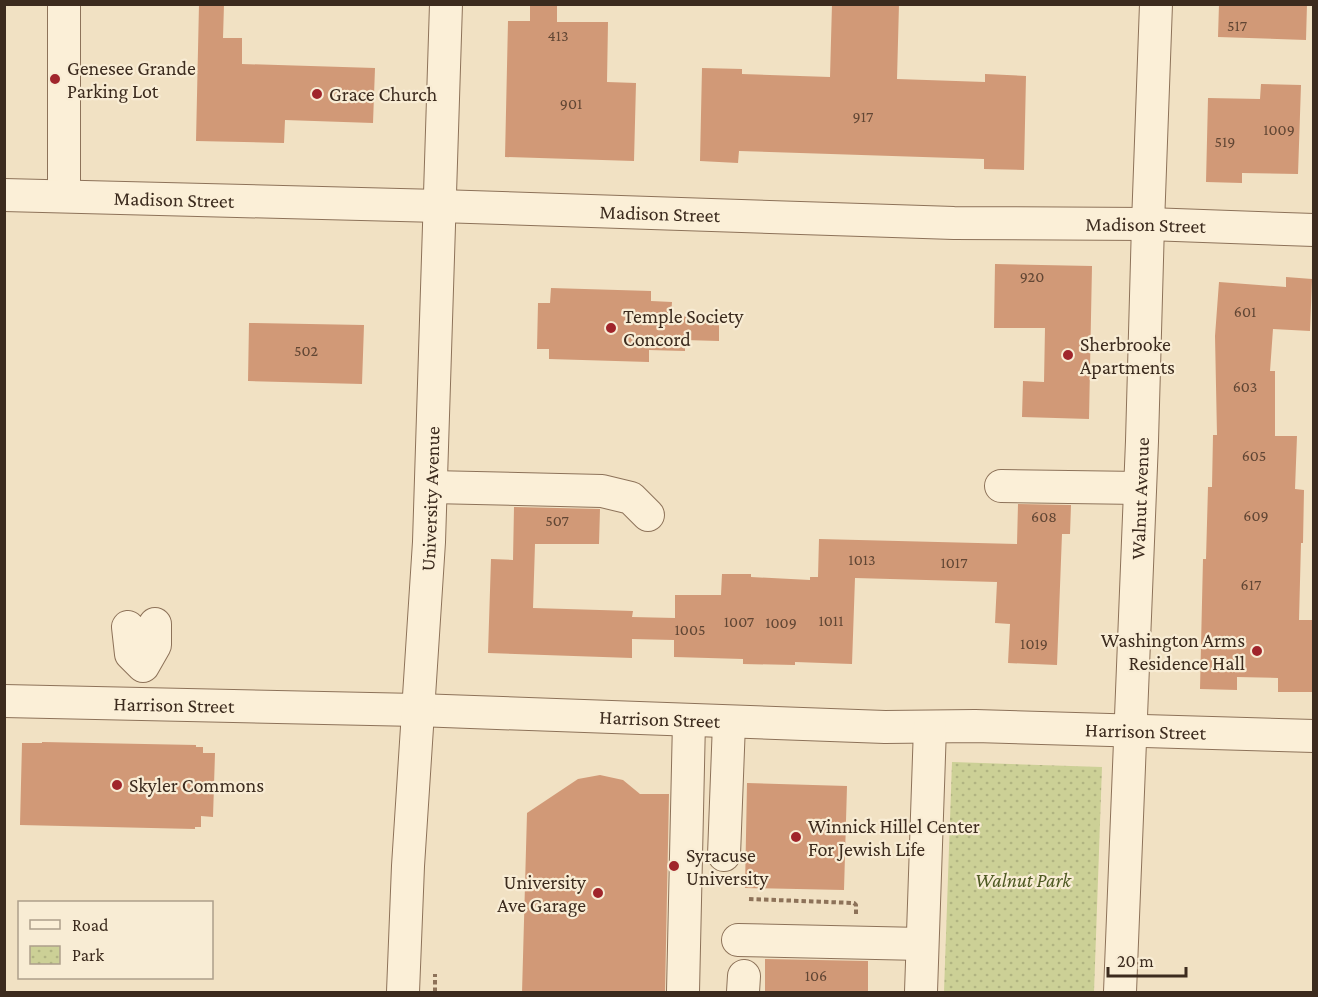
<svg xmlns="http://www.w3.org/2000/svg" width="1318" height="997" font-family="'Crimson Pro',serif">
<style>
.park{fill:url(#park-dots)}
.building{fill:#d19977}
.lines{fill:none;stroke-linecap:round;stroke-linejoin:round}
.minor-casing{stroke:#8d7259;stroke-width:34}
.path{stroke:#8d7259;stroke-width:4;stroke-dasharray:4.5 3;stroke-linecap:butt}
.minor{stroke:#fbefd7;stroke-width:32}
.poi-dot{fill:#a0252b;stroke:#f8ecd4;stroke-width:2}
.labels{text-anchor:middle;stroke-width:4.5;stroke-linejoin:round;paint-order:stroke}
.number-label{font-size:16px;fill:#614634}
.poi-label{font-size:20px;fill:#3c2b1e;stroke:#f8ecd4;text-anchor:start}
.street-label{font-size:20px;fill:#3c2b1e;stroke:#f8ecd4}
.park-label{font-size:20px;font-style:italic;fill:#4e5a23;stroke:#f8ecd4}
</style>
<defs>
<pattern id="park-dots" width="8" height="8" patternUnits="userSpaceOnUse" patternTransform="scale(1.5)"><rect width="8" height="8" fill="#ccd096"/><path d="M2 2h.1M6 6h.1" fill="none" stroke="#b0b381" stroke-width="1.8" stroke-linecap="round"/></pattern>
</defs>
<rect width="100%" height="100%" fill="#f1e1c3"/>
<path class="park" d="M952,762L1102,767L1094,992H944Z"/>
<path class="building" d="M199,4H224L223,38H242V64L375,68L373,123L285,120L284,143L196,141Z
M530,4H557V22H608L607,82L636,83L634,161L505,157L508,21H530Z
M832,4H899L897,79L985,82V74L1026,76L1024,170L984,169V159L739,151L738,163L700,161L702,68L742,69V74L830,77Z
M1219,4H1307L1306,40L1218,37Z
M1261,84L1301,85L1298,174L1242,173V183L1206,182L1208,98L1260,99Z
M995,264L1092,266L1089,419L1022,417L1023,381L1044,382L1045,328H994Z
M1286,277L1312,279L1310,331L1273,329L1270,371H1275V436H1297L1295,489L1304,490L1303,543H1301L1299,620H1314V692H1278V678L1237,677V690L1200,689L1203,559H1206L1208,487H1212L1213,435H1217L1215,336L1219,282L1286,287Z
M551,288L651,291V301L672,302L671,316L719,318V341L685,340V351L649,350V362L549,359V349H537L538,303H550Z
M249,323L364,325L362,384L248,381Z
M1018,504L1071,505L1070,534H1062L1057,665L1008,663L1010,624L995,623L997,582L855,578L852,664L795,662V665L743,664V659L674,657V640L632,639V658L488,653L491,559L513,560L514,507L600,509L599,544H535L533,608L633,611L632,617L675,618V595H721L722,574H751V577L810,580V577H818L819,539L1017,544Z
M42,742L196,745V747H203V753H215L213,817L201,816V827H195V829L20,825L22,743H42Z
M600,775L623,780L640,794H669L665,993H522L527,813L578,779Z
M747,783L847,786L844,890L745,888Z
M765,959L868,961V993H765Z"/>
<g class="lines">
<g class="minor-casing">
<g id="minor">
<path d="M64,4V196"/>
<path id="s1" d="M4,195L439,206L954,223L1148,224L1314,230"/>
<path d="M1001,486L1140,488"/>
<path d="M431,487L602,491L631,498L648,515"/>
<path d="M128,627L131,654L143,666L155,645V624"/>
<path id="s2" d="M4,701L417,710L885,727L975,726L1314,736"/>
<path d="M724,855L729,723"/>
<path d="M738,940L922,944"/>
<path id="s3" d="M403,992L408,866L429,542L446,4"/>
<path d="M683,992L689,721"/>
<path d="M743,992L744,976"/>
<path d="M921,992L930,727"/>
<path id="s4" d="M1120,992L1142,441L1148,224L1156,4"/>
</g>
</g>
<path class="path" d="M749,899L854,903L856,905V914
M435,992V974"/>
<use href="#minor" class="minor"/>
</g>
<g class="poi-dot">
<circle cx="55" cy="79" r="6"/>
<circle cx="317" cy="94" r="6"/>
<circle cx="611" cy="328" r="6"/>
<circle cx="1068" cy="355" r="6"/>
<circle cx="1257" cy="651" r="6"/>
<circle cx="117" cy="785" r="6"/>
<circle cx="796" cy="837" r="6"/>
<circle cx="674" cy="866" r="6"/>
<circle cx="598" cy="893" r="6"/>
</g>
<g class="labels">
<g class="number-label">
<text x="1237" y="31">517</text>
<text x="558" y="41">413</text>
<text x="571" y="109">901</text>
<text x="863" y="122">917</text>
<text x="1279" y="135">1009</text>
<text x="1225" y="147">519</text>
<text x="1032" y="282">920</text>
<text x="1245" y="317">601</text>
<text x="306" y="356">502</text>
<text x="1245" y="392">603</text>
<text x="1254" y="461">605</text>
<text x="1256" y="521">609</text>
<text x="1044" y="522">608</text>
<text x="557" y="526">507</text>
<text x="862" y="565">1013</text>
<text x="954" y="568">1017</text>
<text x="1251" y="590">617</text>
<text x="831" y="626">1011</text>
<text x="739" y="627">1007</text>
<text x="781" y="628">1009</text>
<text x="690" y="635">1005</text>
<text x="1034" y="649">1019</text>
<text x="816" y="981">106</text>
</g>
<g class="poi-label">
<text x="67" y="75">Genesee Grande<tspan x="67" dy="23">Parking Lot</tspan></text>
<text x="329" y="101">Grace Church</text>
<text x="623" y="323">Temple Society<tspan x="623" dy="23">Concord</tspan></text>
<text x="1080" y="351">Sherbrooke<tspan x="1080" dy="23">Apartments</tspan></text>
<text x="1245" y="647" text-anchor="end">Washington Arms<tspan x="1245" dy="23">Residence Hall</tspan></text>
<text x="129" y="792">Skyler Commons</text>
<text x="808" y="833">Winnick Hillel Center<tspan x="808" dy="23">For Jewish Life</tspan></text>
<text x="686" y="862">Syracuse<tspan x="686" dy="23">University</tspan></text>
<text x="586" y="889" text-anchor="end">University<tspan x="586" dy="23">Ave Garage</tspan></text>
</g>
<g class="street-label">
<text dy="7" stroke="none"><textPath href="#s1" startOffset="170">Madison Street</textPath></text>
<text dy="7" stroke="none"><textPath href="#s1" startOffset="656">Madison Street</textPath></text>
<text dy="7" stroke="none"><textPath href="#s1" startOffset="1142">Madison Street</textPath></text>
<text dy="7" stroke="none"><textPath href="#s3" startOffset="494">University Avenue</textPath></text>
<text dy="7" stroke="none"><textPath href="#s4" startOffset="494">Walnut Avenue</textPath></text>
<text dy="7" stroke="none"><textPath href="#s2" startOffset="170">Harrison Street</textPath></text>
<text dy="7" stroke="none"><textPath href="#s2" startOffset="656">Harrison Street</textPath></text>
<text dy="7" stroke="none"><textPath href="#s2" startOffset="1142">Harrison Street</textPath></text>
</g>
<g class="park-label">
<text x="1023" y="887">Walnut Park</text>
</g>
</g>
<rect width="1318" height="997" fill="none" stroke="#3c2b1e" stroke-width="12"/>
<rect x="18" y="901" width="195" height="78" fill="#f8ecd4" stroke="#ad9f8b" stroke-width="1.5"/>
<rect x="30" y="920" width="30" height="9" fill="#fbefd7" stroke="#ad9f8b" stroke-width="1.5"/>
<text x="72" y="931" font-size="18" fill="#3c2b1e">Road</text>
<rect x="30" y="946" width="30" height="18" fill="url(#park-dots)" stroke="#ad9f8b" stroke-width="1.5"/>
<text x="72" y="961" font-size="18" fill="#3c2b1e">Park</text>
<path d="M1108 967v9h78v-9" fill="none" stroke="#3c2b1e" stroke-width="3"/>
<text x="1117" y="967" font-size="18" fill="#3c2b1e" stroke="#f8ecd4" stroke-width="4.5" paint-order="stroke">20 m</text>
</svg>
